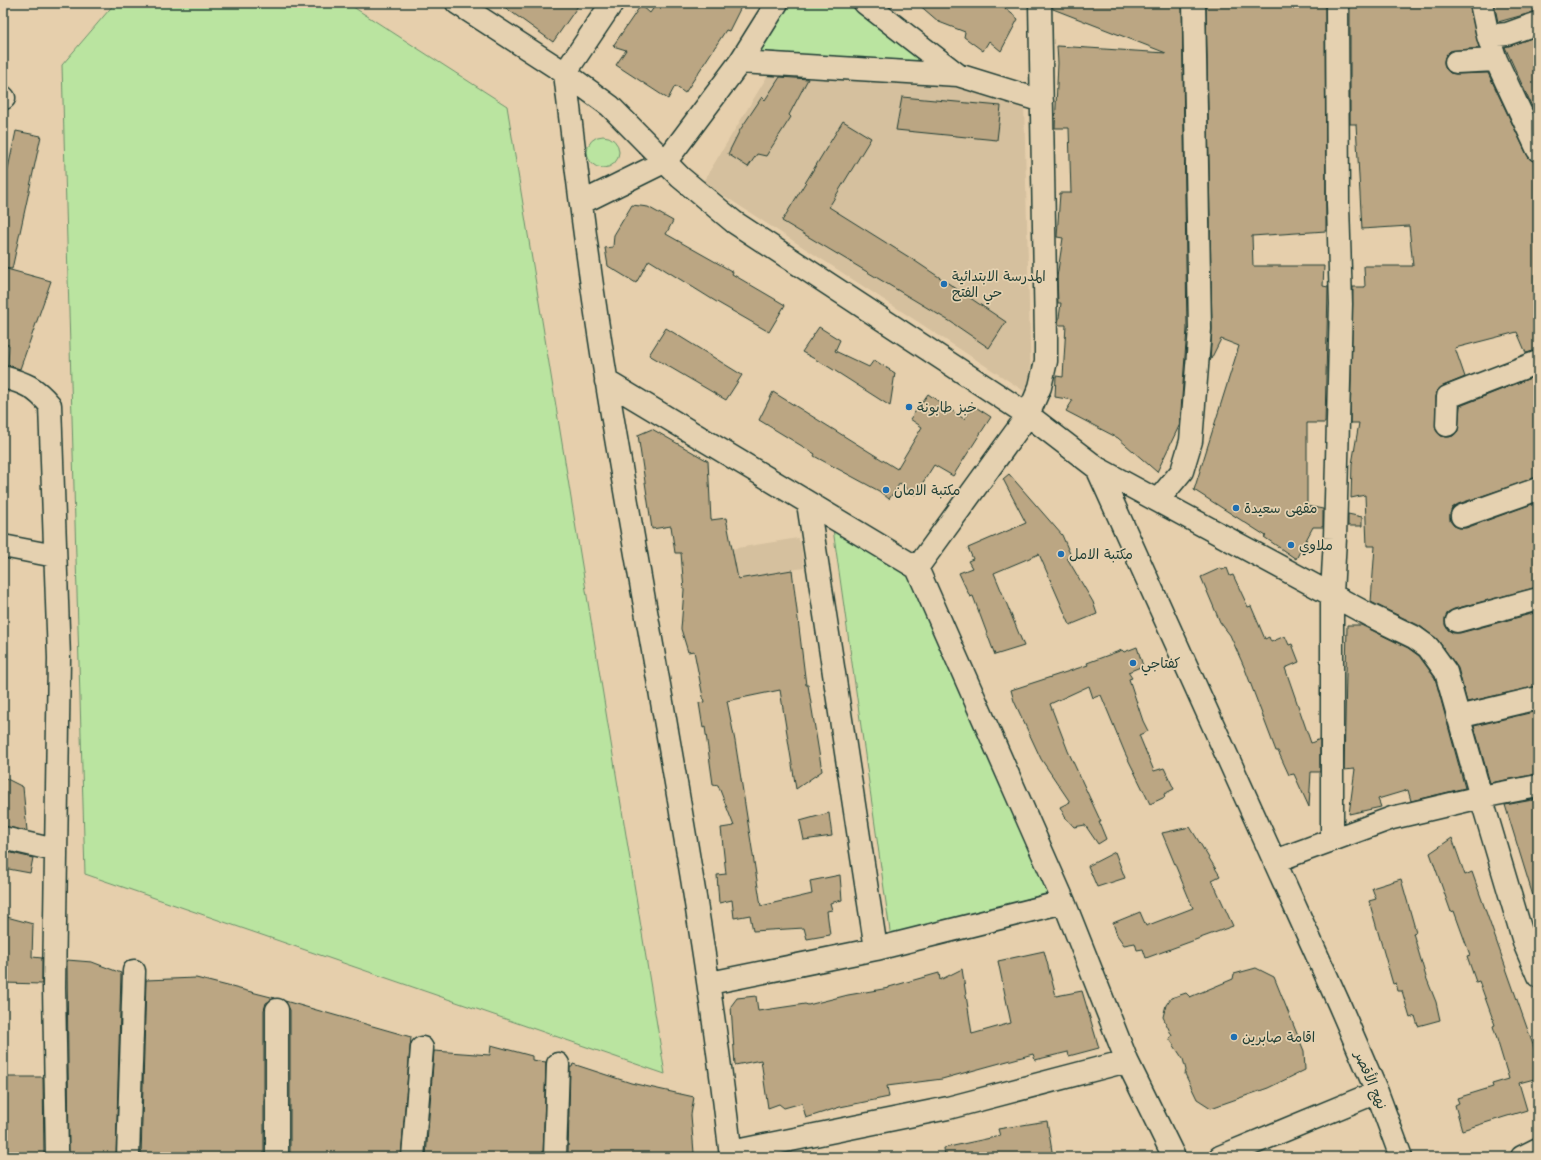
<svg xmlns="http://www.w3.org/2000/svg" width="1541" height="1160" font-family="'Shantell Sans','Playpen Sans Arabic',sans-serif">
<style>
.built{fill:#d5c09e}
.green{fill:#bae4a0;stroke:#6c906a}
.building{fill:#bba683;stroke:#1f3d34}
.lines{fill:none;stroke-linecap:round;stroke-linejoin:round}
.minor-casing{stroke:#1f3d34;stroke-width:25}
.minor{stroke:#e5d1b0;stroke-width:22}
.poi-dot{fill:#1f6fb2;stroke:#e5d1b0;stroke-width:1.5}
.labels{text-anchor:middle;stroke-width:3.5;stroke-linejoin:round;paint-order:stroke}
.poi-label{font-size:14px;fill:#1f3d34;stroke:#e5d1b0;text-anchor:start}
.street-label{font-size:14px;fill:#1f3d34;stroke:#e5d1b0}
</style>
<rect width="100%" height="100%" fill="#e6cfac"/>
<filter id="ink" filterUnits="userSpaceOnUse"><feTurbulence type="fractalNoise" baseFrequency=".025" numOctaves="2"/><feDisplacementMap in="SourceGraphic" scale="8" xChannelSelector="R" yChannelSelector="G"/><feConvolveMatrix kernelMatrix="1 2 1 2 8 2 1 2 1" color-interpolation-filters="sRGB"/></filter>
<g filter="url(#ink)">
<path class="built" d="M773,67L981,90L1024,102L1031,386L1024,391L703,182Z
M798,538L801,544L804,568L737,578L731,549Z"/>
<path class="green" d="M115,3H347L507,106L665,1074L85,874L62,65Z
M789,3H846L935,66L760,51Z
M587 152a16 16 0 1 1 32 0a16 16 0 1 1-32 0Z
M833,529L910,573L1048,893L891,938Z"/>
<path class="building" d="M499,3H580L553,42Z
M657,3H743L729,31L726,30L685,93L675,86L668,99L616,65L626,50L613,46L641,5L650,13Z
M917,3H999L1018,19L1001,51L989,41L983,51L964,37L965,32L939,22Z
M1052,3H1182L1187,329L1180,424L1157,472L1118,438L1066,411L1073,400L1055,397L1056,376L1063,377L1066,325H1058L1061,303H1058L1057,277L1063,238L1057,237L1060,193H1071L1069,128H1055L1058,63L1057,46L1166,53L1053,9Z
M1206,3H1325L1326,231L1252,236L1253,266H1324L1323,286L1328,287L1325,423H1307V506L1323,509V527H1313L1296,559L1264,537L1266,536L1194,490L1239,346L1221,339L1210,361L1212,329Z
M1350,3H1469L1479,48L1450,51L1445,57L1444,62L1445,68L1450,73L1456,74L1488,73L1527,155L1531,160L1538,162V350L1526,353L1517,332L1455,348L1465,377L1443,386L1438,390L1436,397V430L1441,436L1447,437L1453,436L1458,431L1460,406L1538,375V477L1458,504L1452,508L1450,514V521L1454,526L1459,528H1466L1538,502V587L1454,609L1448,612L1445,618V625L1448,630L1453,633H1460L1538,612V686L1467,702L1458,668L1438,640L1420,626L1371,602L1375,546H1367L1365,495L1351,498L1352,464L1359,423H1350L1353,287H1365L1364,266H1413L1409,226L1362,229L1356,124H1350Z
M1494,3H1538V11L1498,22Z
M1538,36V120L1505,47Z
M780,77L808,79L789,115L791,117L766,156L757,154L748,167L728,154L740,130L762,97L765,100Z
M902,97L1001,106L997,140L896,130Z
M843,121L871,138L829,207L912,259L1006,322L989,348L951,322L782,221Z
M16,131L41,136L12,269L3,268V192Z
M632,205L648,207L673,221L666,234L721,265L733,272L732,274L785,305L769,332L715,301L649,260L636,283L608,266L605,248L613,247L614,235Z
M3,268L51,281L20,369L8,365L9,345L3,344Z
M819,327L840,340L835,351L869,367L874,360L895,373L890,406L829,367L802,352Z
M666,328L742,375L726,400L649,355Z
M773,392L897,469L922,427L910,419L928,394L964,419L974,406L991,417L953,476L934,465L915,495L900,483L889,499L879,491L814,456L815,454L759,420Z
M652,429L708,461L711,520L726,518L738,579L792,570L806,685H808L822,771L796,789L780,690L727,701L735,741L761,906L812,894L810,881L840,875L842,900L830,903L832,910L827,911L830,935L807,939L804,928L753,931L750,915L734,918L732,900L719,903L717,875L726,874L721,828L734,826L718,785L713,784L705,727L703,728L699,703L704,702L694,651L688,652L681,629L684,590L681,553H675L671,526L652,529L638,435Z
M1009,474L1062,535L1071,556L1067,558L1093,602L1097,614L1070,625L1039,554L994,573L1024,646L995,655L973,596L970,597L959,573L972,568L968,561L973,559L968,548L1026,523L1003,479Z
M1348,514L1362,517V526H1348Z
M1221,568L1222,570L1227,568L1230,576L1233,575L1248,607L1251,606L1265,639L1269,637L1271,642L1285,636L1289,645L1292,644L1299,662L1285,668L1311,743L1320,739V772H1311L1309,807L1294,774L1289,775L1278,751H1276L1245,669L1230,635L1220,622L1201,577Z
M1347,625H1361L1408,648L1419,656L1435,678L1465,788L1411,801L1408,790L1378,799L1381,807L1349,814L1355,769L1344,770Z
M1137,647L1143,666L1128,672L1132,678L1129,679L1143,721L1148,731L1139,735L1154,771L1164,768L1174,789L1164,794L1165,797L1150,804L1149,802L1125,753L1101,695L1093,698L1089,686L1050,704L1068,751L1101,822H1099L1106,839L1098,844L1085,825L1074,827L1065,817L1060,807L1070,802L1041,759L1014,701L1011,690L1088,665L1087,663L1122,650L1124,652Z
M1538,711V774L1490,783L1474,726Z
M3,777L23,787L27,831L3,826Z
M1538,799V895L1533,896L1505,805Z
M829,813L832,836L804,840L800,821Z
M1190,827L1220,876L1212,880L1233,926L1146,958L1143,949L1137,950L1135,943L1124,945L1117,935L1113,923L1140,912L1146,926L1193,908L1162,833Z
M1452,838L1465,875L1472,872L1538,1059V1078L1519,1083L1527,1110L1462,1130L1455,1105L1459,1103L1457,1098L1493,1087L1492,1084L1509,1079L1493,1026L1495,1025L1479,981L1476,982L1467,956L1470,955L1454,911L1451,912L1430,853Z
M3,851L33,858L30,873L3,868Z
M1115,852L1125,878L1097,887L1088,866Z
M1401,879L1416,932L1413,933L1426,977L1436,1002L1440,1020L1418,1026L1415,1016L1410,1018L1402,991H1398L1396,983L1393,984L1369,901L1376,899L1372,888Z
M3,916L33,924L32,957L42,958V984L3,983Z
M1044,951L1056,996L1082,991L1099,1048L1069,1056L1068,1052L1035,1060L1033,1054L942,1079L887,1086L889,1097L840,1107L806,1118L802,1103L784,1108L779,1104L768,1108L761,1060L735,1065L731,1006L737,998L756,996L758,1011L805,1004L808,1005L848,995L889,988V987L939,973L940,980L962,969L972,1034L1011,1023L998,961Z
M67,960L92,962L121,973L116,1157H69Z
M1256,968L1274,977L1304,1051L1305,1070L1268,1088L1211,1108L1197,1099L1185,1074L1186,1070L1183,1059L1169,1038L1172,1036L1163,1017L1166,1005L1171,998L1186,993L1190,997L1233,979L1234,974Z
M196,978L275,998L266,1003L264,1010V1157H141L146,980Z
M285,1001L411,1037L401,1157H290V1010Z
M491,1045L532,1056V1060L546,1062L543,1157H426L434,1051L490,1055Z
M573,1064L631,1083L694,1097L691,1115L694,1153L681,1157H568L570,1067H572Z
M3,1077H43L44,1157H3Z
M1047,1121L1053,1157H945L944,1148L1000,1136L998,1129Z"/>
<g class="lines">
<g class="minor-casing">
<path id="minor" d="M457,3L565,73L610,106L680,177L734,222L1028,415L1097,468L1369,615L1414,637L1428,647L1446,672L1481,797L1538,786
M612,3L565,73C577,177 590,281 607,384C649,642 702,898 731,1157
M865,3L958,75L1042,101
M1040,3L1046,338V361L1040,387L1028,415L917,568L1064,902L1127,1061L1174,1157
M1481,3L1488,36L1496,60L1538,150
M1488,36L1507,34L1538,23
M740,62L958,75
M1456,62L1496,60
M3,97L4,98
M581,203L666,161L740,62L777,3
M3,377C25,383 35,387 50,405L59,658L54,987L57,1157
M606,381L917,568
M1447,425L1448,397L1538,362
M1097,468L1339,1004L1377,1092L1401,1157
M1158,500L1182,471L1191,441L1200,329L1194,3
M808,503L876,949
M1462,516L1538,489
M3,546L55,556
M1457,621L1538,599
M1458,717L1538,698
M3,838L55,850
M1332,839V594L1335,538L1341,304L1338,204L1337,3
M1275,861L1392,818L1481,797L1525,945L1538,976
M710,983L876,949L1064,902
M731,1152L948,1108L1127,1061
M128,1157L134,971
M277,1157V1010
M413,1157L422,1048
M555,1157L558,1064
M1220,1157L1377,1092
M1522,1157L1538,1149"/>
</g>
<use href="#minor" class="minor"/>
</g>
</g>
<g class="poi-dot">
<circle cx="944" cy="284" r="4"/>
<circle cx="909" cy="407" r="4"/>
<circle cx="886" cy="490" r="4"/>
<circle cx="1236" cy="508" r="4"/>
<circle cx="1291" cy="545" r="4"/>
<circle cx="1061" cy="554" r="4"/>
<circle cx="1133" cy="663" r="4"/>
<circle cx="1234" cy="1037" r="4"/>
</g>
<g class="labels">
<g class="poi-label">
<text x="952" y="281">المدرسة الابتدائية<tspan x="952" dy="16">حي الفتح</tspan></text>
<text x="917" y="412">خبز طابونة</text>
<text x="894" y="495">مكتبة الامان</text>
<text x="1244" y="513">مقهى سعيدة</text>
<text x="1299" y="550">ملاوي</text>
<text x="1069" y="559">مكتبة الامل</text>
<text x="1141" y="668">كفتاجي</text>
<text x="1242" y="1042">اقامة صابرين</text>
</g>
<g class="street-label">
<text transform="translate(1371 1080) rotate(67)" y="5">نهج الأقصر</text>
</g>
</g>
<rect width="1541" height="1160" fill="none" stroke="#e5d1b0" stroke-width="16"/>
<rect x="8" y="8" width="1525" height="1144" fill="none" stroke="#1f3d34" stroke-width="1.5" filter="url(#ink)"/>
</svg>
